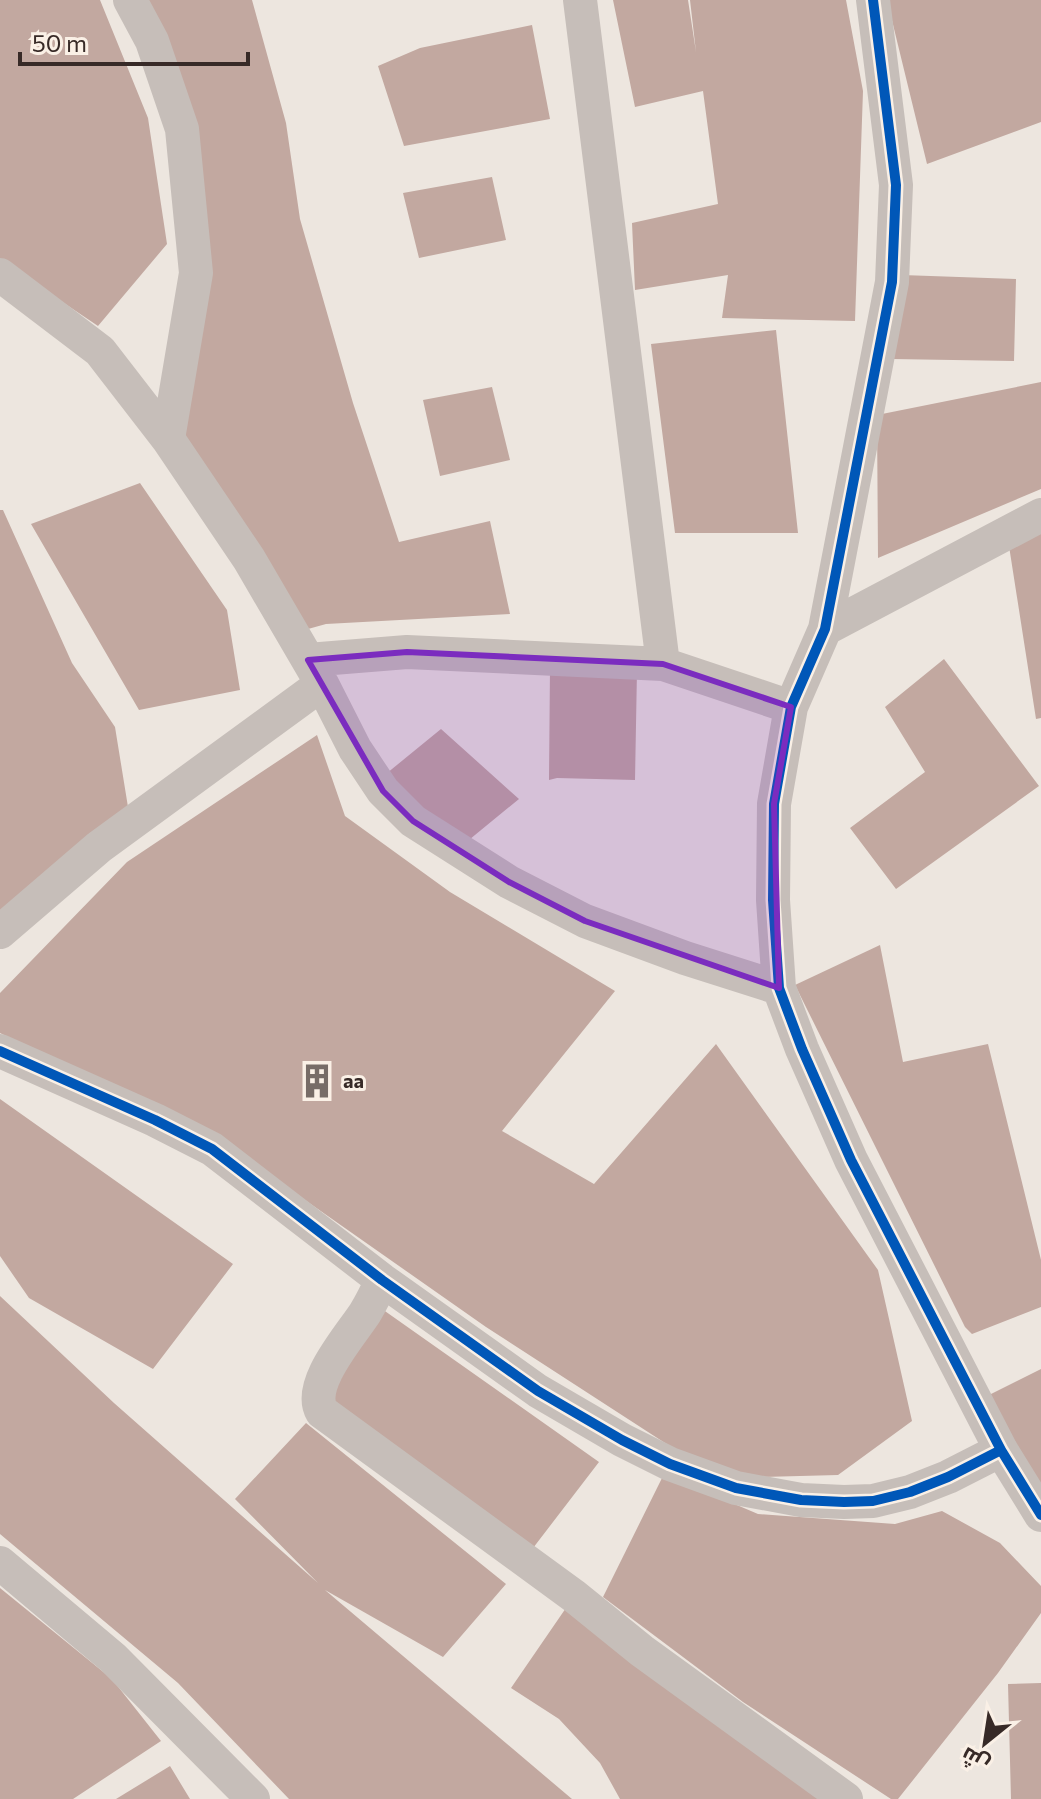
<svg xmlns="http://www.w3.org/2000/svg" width="1041" height="1799" font-family="Commissioner,Cairo,sans-serif">
<style>
.building{fill:#c2a8a0}
.lines{fill:none;stroke-linecap:round;stroke-linejoin:round}
.minor{stroke:#c6beb9;stroke-width:34}
.cycleway-casing{stroke:#faf0e6;stroke-width:15}
.cycleway{stroke:#0057b8;stroke-width:10}
.marked{fill:#7b2cbf;fill-opacity:0.2;stroke:#7b2cbf;stroke-width:6;stroke-linejoin:round}
.labels{text-anchor:middle;stroke-width:6;stroke-linejoin:round;paint-order:stroke}
.poi-label{font-size:20px;font-weight:bold;fill:#372a27;stroke:#faf0e6;text-anchor:start}
</style>
<rect width="100%" height="100%" fill="#ede6df"/>
<path class="building" d="M0,0H100L148,118L167,244L98,326L0,260Z
M142,0H252L286,123L300,219L353,403L399,542L490,521L510,614L326,624L308,629L185,444L189,379L207,224Z
M613,0H688L696,52L690,0H846L863,91L855,321L722,318L728,275L635,290L632,223L718,204L703,91L635,107Z
M887,0H1041V122L927,164Z
M532,25L550,119L404,146L378,66L420,48Z
M492,177L506,240L419,258L403,193Z
M902,275L1016,279L1014,361L892,359Z
M776,330L798,533H675L651,344Z
M1041,382V489L878,558L877,415Z
M492,387L510,460L440,476L423,400Z
M140,483L227,610L240,690L139,710L31,524Z
M0,510H3L72,663L115,727L128,807L0,920Z
M1041,530V718L1036,719L1009,546Z
M944,659L1039,786L896,889L850,828L925,772L885,707Z
M550,668L637,670L635,780L557,778L549,780Z
M441,729L519,799L464,844L381,778Z
M317,735L345,816L450,892L615,991L502,1131L594,1184L716,1044L878,1270L912,1421L838,1475L719,1478L486,1327L238,1153L0,1033V993L127,862Z
M880,945L903,1062L988,1044L1041,1260V1307L972,1334L965,1327L795,985Z
M0,1099L233,1264L153,1369L29,1298L0,1256Z
M0,1296L114,1403L318,1583L235,1499L306,1423L506,1584L443,1657L325,1590L572,1799H289L178,1683L0,1534Z
M382,1309L599,1462L530,1552L325,1402Z
M1041,1369V1489L985,1397Z
M664,1474L758,1514L895,1524L942,1511L1000,1543L1041,1586V1613L998,1673L898,1799H891L743,1702L603,1597Z
M0,1588L112,1679L161,1741L73,1799H0Z
M568,1605L844,1799H620L600,1763L559,1719L511,1688Z
M1041,1683V1799H1011L1008,1684Z
M170,1766L190,1799H116Z"/>
<g class="lines">
<path class="minor" d="M130,0L152,41L182,129L196,273L168,439
M580,0L663,664
M873,0L896,185L892,282L825,629L791,707L774,804L773,900L779,988L802,1049L851,1160L1001,1450L1041,1515
M0,275L100,351L168,439L249,559L322,684L355,749L383,791L413,821L509,882L585,921L685,958L779,988
M825,629L1041,515
M308,660L407,652L663,664L791,707
M0,932L99,847L322,684
M0,1051L155,1120L212,1149L382,1280L538,1391L622,1440L670,1464L736,1488L801,1500L844,1502L873,1501L910,1492L948,1477L1001,1450
M382,1280C377,1291 371,1303 365,1313C350,1336 306,1385 322,1412L574,1596L642,1651L846,1799
M0,1563L113,1658L253,1799"/>
<g class="cycleway-casing">
<path id="cycleway" d="M873,0L896,185L892,282L825,629L791,707L774,804L773,900L779,988L802,1049L851,1160L1001,1450L1041,1515
M0,1051L155,1120L212,1149L382,1280L538,1391L622,1440L670,1464L736,1488L801,1500L844,1502L873,1501L910,1492L948,1477L1001,1450"/>
</g>
<use href="#cycleway" class="cycleway"/>
</g>
<path class="marked" d="M407,652L663,664L791,707L774,804L779,988L585,921L509,882L413,821L383,791L308,660Z"/>
<defs>
<g id="building-bare" transform="scale(2.76)"><path d="M-4-6H4V6H1V3H-1V6H-4ZM-2.5-4.3h1.7v1.8h-1.7ZM.8-4.3h1.7v1.8H.8ZM-2.5-1h1.7V.8h-1.7ZM.8-1h1.7V.8H.8Z" fill="#776c67" stroke="#faf0e6" stroke-width="2.5" paint-order="stroke"/></g>
</defs>
<g fill-rule="evenodd">
<use href="#building-bare" x="317" y="1081"/>
</g>
<g class="labels">
<g class="poi-label">
<text x="343" y="1088">aa</text>
</g>
</g>
<g transform="translate(985 1743) rotate(210)" stroke="#faf0e6" stroke-width="6" paint-order="stroke">
<path d="M0-6L14 30L0 20L-14 30Z" fill="#372a27"/>
<text y="-12" font-size="22" font-weight="bold" text-anchor="middle" fill="#372a27">ش</text>
</g>
<path d="M20 52v12h228v-12" fill="none" stroke="#372a27" stroke-width="4"/>
<text x="32" y="52" font-size="24" fill="#372a27" stroke="#faf0e6" stroke-width="6" paint-order="stroke">50 m</text>
</svg>
